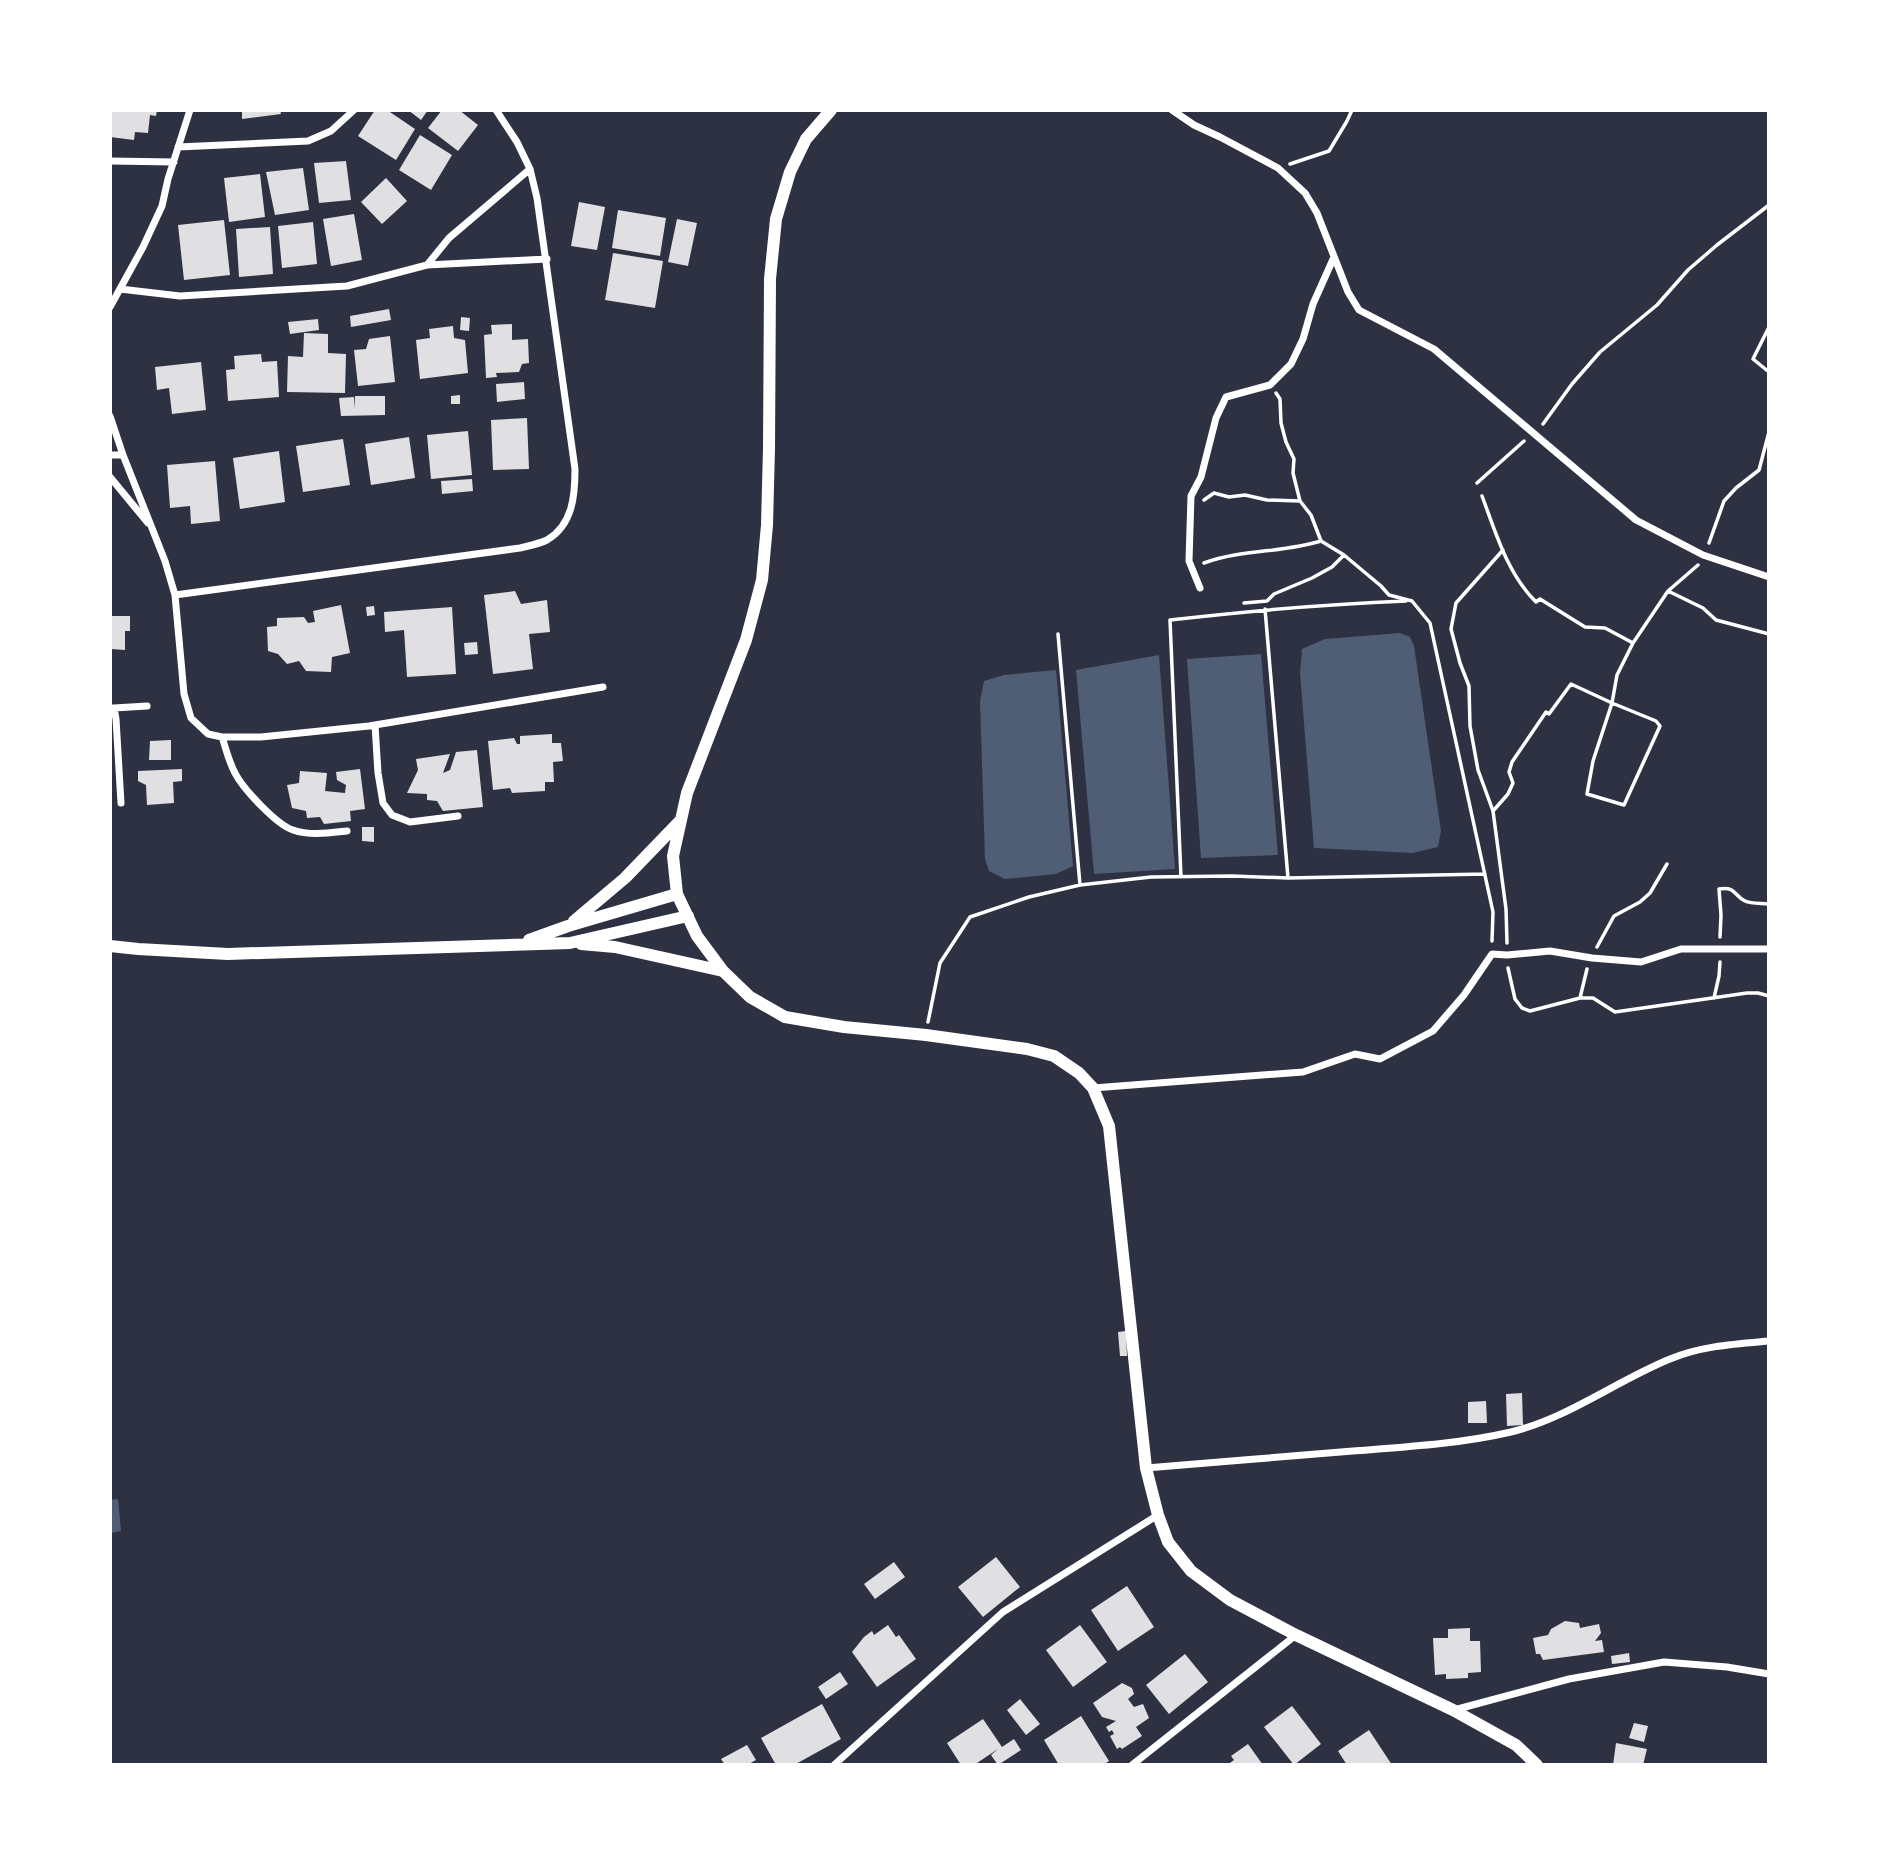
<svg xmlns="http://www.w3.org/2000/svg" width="1879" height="1875" font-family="Overpass,sans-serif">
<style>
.water{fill:#4f5d75}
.building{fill:#e0e0e3}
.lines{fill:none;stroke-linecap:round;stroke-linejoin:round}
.path{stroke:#fff;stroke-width:3.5}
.minor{stroke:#fff;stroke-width:7}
.tertiary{stroke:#fff;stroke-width:12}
</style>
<rect width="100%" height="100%" fill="#2d3142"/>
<path class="water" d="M1400,633L1410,637L1414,646L1441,831L1438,847L1412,853L1314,848L1300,673L1302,649L1325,639Z
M1261,654L1278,855L1201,858L1187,659Z
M1159,655L1175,869L1094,874L1076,670Z
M1056,670L1073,866L1056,874L1005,879L989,871L985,859L980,701L984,681L1004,675Z
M118,1499L121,1531L110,1533V1500Z"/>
<path class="building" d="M110,110H157L156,116L150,115L148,133L135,132L134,140L110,137Z
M242,110H280L281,114L242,119Z
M375,110H387L415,129L396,160L358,136Z
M408,110H428L421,120Z
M442,110H459L478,125L458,151L428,128Z
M420,135L452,155L431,190L399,170Z
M346,161L351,200L319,203L314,163Z
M303,168L309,210L275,215L266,172Z
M260,174L265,217L229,222L224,178Z
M386,178L407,201L382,224L361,202Z
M579,202L605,207L597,250L571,246Z
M618,210L666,218L660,256L612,248Z
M354,214L362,260L331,266L323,219Z
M677,219L697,223L688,266L668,262Z
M224,220L230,275L184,280L178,225Z
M313,222L317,264L282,268L278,226Z
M270,227L273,274L239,277L236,229Z
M613,253L663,261L655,308L605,300Z
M389,309L391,320L351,327L350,316Z
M461,317L470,318L469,331L460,330Z
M318,319L319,330L290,334L288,322Z
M512,324V340L528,339L529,363L522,364L519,372L496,373L497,377L486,378L484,335L492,334L491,325Z
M453,326L454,338L465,340L468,373L420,379L416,340L430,338L429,329Z
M304,333L328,334V353L346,354L345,393L287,392L288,356L303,357Z
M390,336L395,382L358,386L354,350L366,349L369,339Z
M261,354L262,362L277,361L279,397L228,401L226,370L235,369L234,356Z
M201,362L206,410L172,414L169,388L157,390L155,367Z
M524,382L525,399L497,402L496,384Z
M460,395V404H451V396Z
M355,396H385V415L341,416L339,398L354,397L355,409Z
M527,418L529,469L493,470L491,420Z
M468,431L472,475L431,479L427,435Z
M409,437L415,478L371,485L365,444Z
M343,439L350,485L303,492L296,446Z
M279,451L285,502L240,509L233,458Z
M215,461L220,521L191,524L190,506L170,508L167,465Z
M472,479L473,491L442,494L441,481Z
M515,591L521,604L547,600L550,632L529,634L533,669L493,674L484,595Z
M341,605L350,653L332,657L331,672L306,671L299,661L287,664L278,654L268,651L267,627L277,626V618L304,617L308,623L315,622L313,611Z
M374,606L375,615L367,616L366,607Z
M452,607L456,674L407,677L404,630L385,632L384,612Z
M110,616H130V631H125V650L111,649Z
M477,642L478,654L465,655L464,643Z
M552,734V743H561L563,761L553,762L554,782H545V791L512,793L510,788L493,790L488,741L514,738L517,744H520V736Z
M171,740V760H149L150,741Z
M477,750L483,807L443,811L437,801L427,800V794L407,793L418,770L416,759L450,754L443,773L450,770L456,752Z
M182,769V781L173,782L174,803L147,805L146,785L138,781V771Z
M360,769L365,809L350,811L351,821L324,824L320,817L307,818L306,811L292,808L287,785L299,783L300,771L327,773L325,791L345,793L346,785L337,780L336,772Z
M362,827H374V842L362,841Z
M1126,1331L1127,1356H1120L1118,1332Z
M1522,1393L1523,1425L1507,1426L1506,1394Z
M1486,1401L1487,1423H1468V1402Z
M996,1557L1020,1587L983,1617L958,1587Z
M894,1562L905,1577L875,1599L864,1584Z
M1127,1586L1154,1627L1118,1651L1091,1610Z
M1565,1621L1579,1623L1580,1628L1599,1624L1601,1633L1595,1641L1602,1640L1604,1652L1543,1660L1540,1654H1536L1533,1638L1548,1635L1551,1629Z
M888,1625L896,1637L899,1635L916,1659L877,1687L852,1652L864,1637L872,1631L874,1635Z
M1080,1625L1107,1662L1073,1687L1046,1650Z
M1470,1628V1641H1480L1481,1672L1468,1673V1678L1446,1679V1674L1435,1675L1433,1638H1448V1629Z
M1629,1653L1630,1662L1612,1664L1611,1656Z
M1185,1654L1208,1682L1169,1714L1146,1685Z
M840,1672L848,1684L826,1699L818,1687Z
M1122,1683L1132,1688L1134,1694L1128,1699L1134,1707L1143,1704L1149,1718L1136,1727L1142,1736L1122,1749L1120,1747L1117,1749L1110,1736L1114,1734L1112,1730L1109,1732L1106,1727L1116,1721L1102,1717L1093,1703Z
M1020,1699L1040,1724L1026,1735L1007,1710Z
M822,1704L841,1739L794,1765H776L761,1738Z
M1292,1706L1321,1744L1294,1765L1264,1727Z
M1081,1716L1109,1761L1103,1765H1059L1044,1740Z
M983,1719L1002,1747L1014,1739L1021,1750L998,1765L991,1755L998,1749L974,1765H961L947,1743Z
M1634,1723L1648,1726L1644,1742L1629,1738Z
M1369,1730L1392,1765H1347L1338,1751Z
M1616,1743L1647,1749L1643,1765H1613Z
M1248,1744L1263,1765H1227L1234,1760L1231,1756Z
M747,1745L756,1760L747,1765H725L721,1759Z"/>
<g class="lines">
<path class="path" d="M1290,164L1329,151L1347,121L1352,110
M1769,327L1753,359L1769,372
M1276,393L1280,399L1281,423L1286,442L1294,459L1293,473L1300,501L1311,515L1321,541L1344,555L1381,586L1389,595L1412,601L1430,623L1493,912L1492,941
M1543,424L1572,384L1600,352L1657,305L1688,270L1717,245L1769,205
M1477,483L1524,441
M1482,496C1496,533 1507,573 1536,602L1540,599L1585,627L1605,628L1633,643
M1204,500L1214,493L1229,497L1245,495L1267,500L1300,501
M1709,543L1724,501L1736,488L1759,470L1769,432
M1503,550L1456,603L1451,629L1460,663L1469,686L1470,726L1478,770L1493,811L1506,909L1507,943
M1204,563C1242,549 1283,553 1321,541
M1668,591L1703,608L1716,620L1769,634
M1244,603L1267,601L1274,594L1312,578L1332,567L1344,555
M1265,609L1288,878
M1058,634L1080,885
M1612,703L1656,721L1660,726L1624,805L1587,794L1593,761Z
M1493,811L1508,794L1513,783L1509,772L1512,762L1546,712L1549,714L1571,684L1612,703L1617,675L1633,643L1668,591L1698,565
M1181,877L1170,620C1249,611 1327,604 1406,601
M1720,937L1721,915L1719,889C1736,886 1733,895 1745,901C1751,904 1762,903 1769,904
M1597,947L1614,916L1640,902L1650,893L1667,864
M1508,968L1515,999L1522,1008L1530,1011L1580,998H1593L1615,1012L1747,993H1758L1769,996
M1580,998L1587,969
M1714,998L1719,976L1720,962
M928,1022L940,963L970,917L1029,897L1080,885L1151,877L1232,876L1288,878L1485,874"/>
<path class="minor" d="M1172,110L1194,125L1220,137L1278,168L1305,193L1317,213L1348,292L1359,310L1434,349L1636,520L1703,555L1769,577
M178,147L308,141L331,131L354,110
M110,161L174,162
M427,265L449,238L530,169
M120,289L180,296L347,286L427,265L547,259
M110,307L143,247L162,206L168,179L190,110
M110,416L123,455L165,561L175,595L184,694L191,718L208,734L222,737H261L369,726L603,687
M110,455H123
M110,477L148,523
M1200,588L1189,561L1191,496L1201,477L1216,418L1226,397L1270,385L1291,364L1303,339L1313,304L1334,257
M175,595L520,548C528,546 539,544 547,540C573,525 575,495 575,469L537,198L530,169L517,142L496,110
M110,708H114L116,719L121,803
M114,708L147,706
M375,725L378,773L383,803L392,815L410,822L458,816
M222,737C226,749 229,762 235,773C243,789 277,825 293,830C310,836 329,833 347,831
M1093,1088L1303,1072L1355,1054L1380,1059L1433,1031L1464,995L1492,954L1507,955L1550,951L1592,958L1641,962L1681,949H1769
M1146,1468C1215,1462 1284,1457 1353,1451C1405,1447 1459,1444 1511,1432C1568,1418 1616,1381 1670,1359C1701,1346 1735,1344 1769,1341
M1454,1710L1569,1679L1664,1662L1727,1667L1769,1674
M834,1765L1003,1612L1158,1515
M1132,1765L1296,1635"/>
<path class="tertiary" d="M831,110L806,139L790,172L776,219L770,279L769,448L767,525L762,580L746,640L687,793L673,856L677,894L697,936L723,971L750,997L785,1017L844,1027L926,1035L1027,1049L1054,1056L1079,1073L1093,1088L1109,1126L1146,1468L1158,1515L1168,1542L1191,1571L1230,1600L1296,1635L1453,1710L1516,1745L1537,1765
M574,921L625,878L680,821
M529,940L568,926L677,894
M581,944L615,947L723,971
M110,946L138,949L228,954L570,943L688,916"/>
</g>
<rect width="1879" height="1875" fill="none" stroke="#ffffff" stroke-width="224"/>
</svg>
